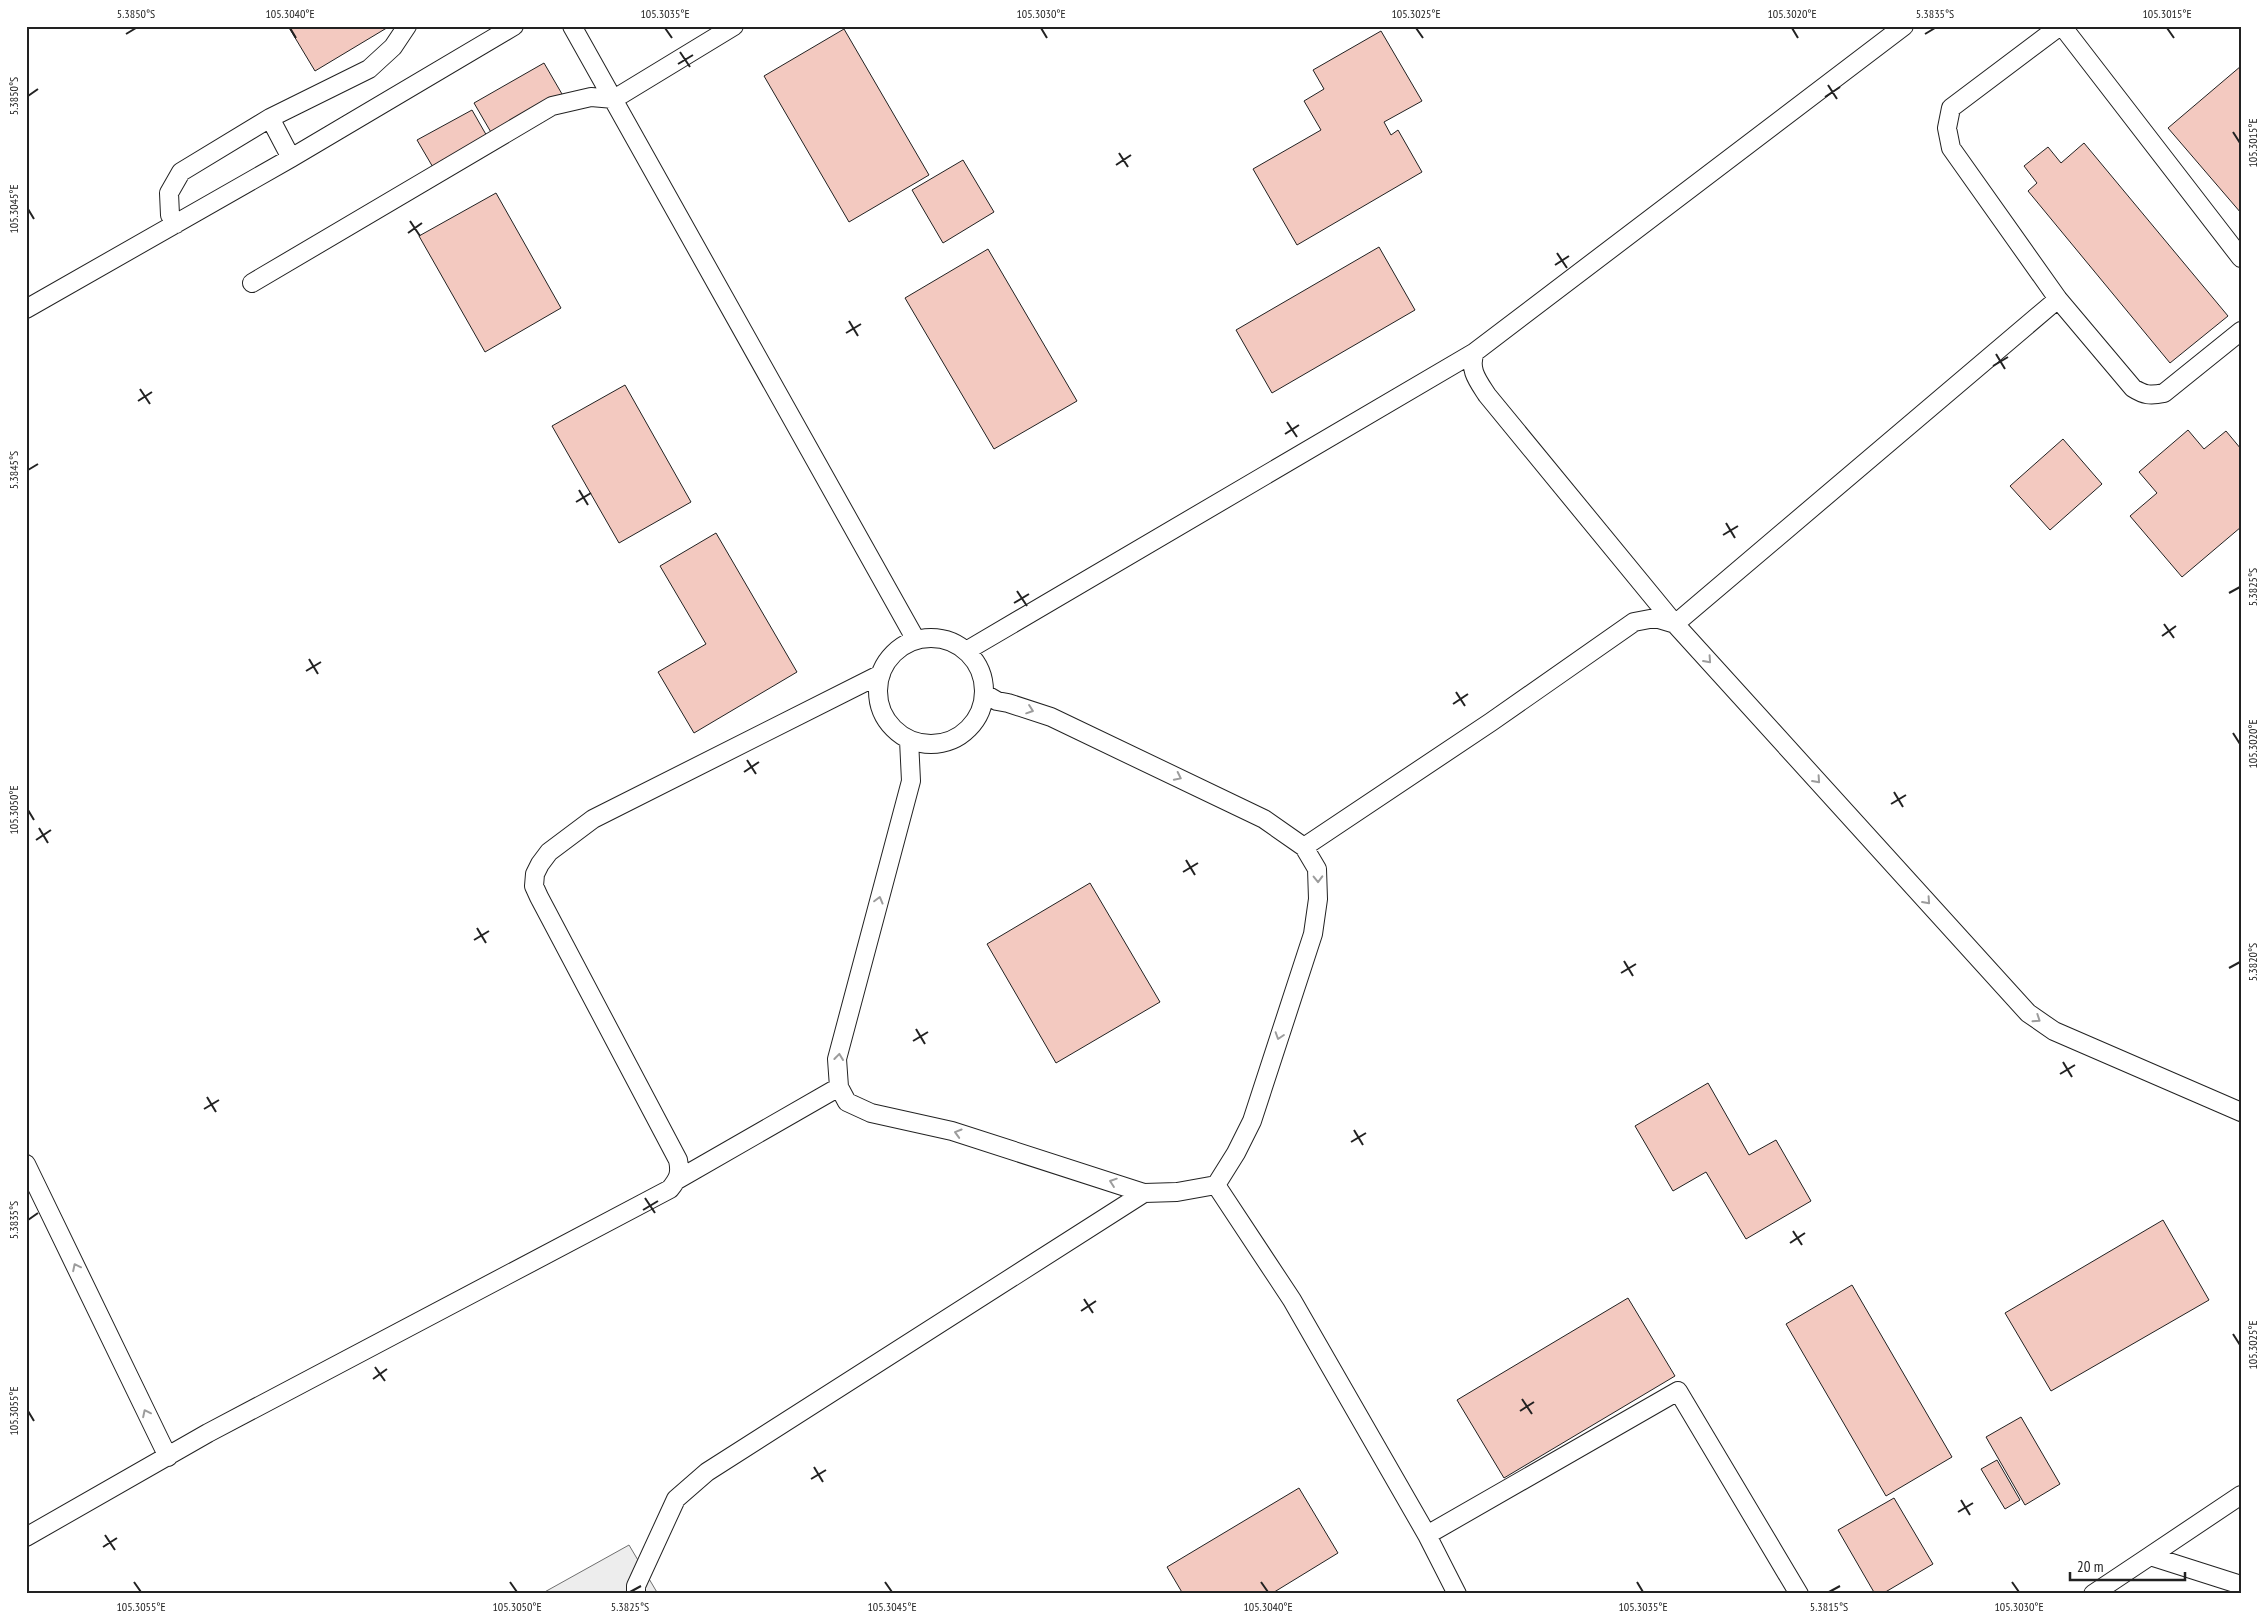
<svg xmlns="http://www.w3.org/2000/svg" width="2267" height="1620" font-family="'PT Sans Narrow',sans-serif">
<style>
.parking{fill:#ededed;stroke:#6f6f6f}
.building{fill:#f3c9c0;stroke:#222}
.lines{fill:none;stroke-linecap:round;stroke-linejoin:round}
.service-casing{stroke:#222;stroke-width:20}
.service{stroke:#fff;stroke-width:18}
.oneway{stroke:#9c9c9c}
.ticks{fill:none;stroke:#222;stroke-width:2}
.neatline{fill:none;stroke:#222;stroke-width:2}
.ticks-label{font-size:12px;text-anchor:middle;fill:#222}
</style>
<rect width="100%" height="100%" fill="#fff"/>
<path class="parking" d="M629,1545L658,1594H541Z"/>
<path class="building" d="M288,26H390L315,71Z
M844,29L929,175L849,222L764,76Z
M1381,31L1422,101L1384,122L1391,135L1398,130L1422,172L1297,245L1253,169L1321,130L1304,101L1324,89L1313,70Z
M544,63L562,94L492,134L474,103Z
M2241,66V213L2168,128Z
M472,110L488,138L434,169L417,140Z
M2084,143L2228,316L2170,363L2028,191L2037,183L2024,166L2048,147L2061,163Z
M963,160L994,212L943,243L912,190Z
M496,193L561,308L485,352L419,236Z
M1379,247L1415,310L1272,393L1236,330Z
M988,249L1077,401L994,449L905,298Z
M625,385L691,502L619,543L552,426Z
M2188,430L2204,449L2226,431L2241,449V527L2182,577L2130,516L2157,493L2139,472Z
M2063,439L2102,484L2050,530L2010,486Z
M716,533L797,672L694,733L658,672L706,644L660,566Z
M1090,883L1160,1002L1056,1063L987,944Z
M1708,1083L1749,1155L1776,1140L1811,1201L1746,1239L1706,1172L1673,1191L1635,1126Z
M2163,1220L2209,1300L2051,1391L2005,1313Z
M1852,1285L1952,1457L1886,1496L1786,1324Z
M1628,1298L1675,1376L1504,1478L1457,1400Z
M2021,1417L2060,1484L2025,1505L1986,1437Z
M1997,1460L2020,1500L2005,1509L1981,1469Z
M1299,1488L1338,1553L1271,1594H1183L1167,1567Z
M1894,1498L1933,1564L1882,1594H1875L1838,1530Z"/>
<g class="lines">
<g class="service-casing">
<path id="service" d="M572,26L916,640
M1904,26L1475,352C1468,369 1478,381 1487,395L1675,624L2028,1013L2054,1031L2241,1112
M2060,26L1951,108L1947,128L1951,148L2058,299L2133,388C2144,395 2150,396 2164,393L2241,331
M2062,26L2241,258
M270,118L369,69L393,47L407,26
M176,224L170,215L169,193L181,172L270,118L291,158
M252,283L552,106L591,97L614,99L734,26
M26,309L291,158L514,26
M1675,624L2058,299
M878 691a53 53 0 1 1 106 0a53 53 0 1 1-106 0Z
M966,651L1475,352
M909,740L911,781L837,1059L839,1087L847,1102L871,1113L952,1131L1144,1193L1177,1192L1216,1185L1236,1153L1252,1121L1313,934L1318,899L1317,869L1304,847L1264,819L1051,717L1008,703L997,701L985,694
M1304,847L1491,722L1634,622L1655,618L1675,624
M26,1164L168,1457
M677,1180L839,1087
M1216,1185L1292,1300L1427,1535L1457,1594
M1427,1535L1678,1391L1799,1594
M26,1537L208,1433L670,1189C678,1179 681,1174 678,1160L539,897L534,886L535,874L540,864L549,852L593,819L881,674
M2150,1556L2241,1495
M636,1594V1586L676,1499L707,1472L1144,1193
M2093,1594L2150,1556L2241,1585"/>
</g>
<use href="#service" class="service"/>
</g>
<defs><path id="oneway-chevron" d="M-2-3.5L2.5 0L-2 3.5" fill="none" stroke-width="1.6" stroke-linecap="round" stroke-linejoin="round" transform="scale(1.25)"/></defs>
<g class="oneway">
<use href="#oneway-chevron" transform="translate(1708 660) rotate(48)"/>
<use href="#oneway-chevron" transform="translate(1030 710) rotate(19)"/>
<use href="#oneway-chevron" transform="translate(1178 777) rotate(26)"/>
<use href="#oneway-chevron" transform="translate(1817 780) rotate(48)"/>
<use href="#oneway-chevron" transform="translate(1318 879) rotate(89)"/>
<use href="#oneway-chevron" transform="translate(879 900) rotate(-75)"/>
<use href="#oneway-chevron" transform="translate(1927 901) rotate(48)"/>
<use href="#oneway-chevron" transform="translate(2037 1019) rotate(34)"/>
<use href="#oneway-chevron" transform="translate(1279 1036) rotate(108)"/>
<use href="#oneway-chevron" transform="translate(839 1057) rotate(-83)"/>
<use href="#oneway-chevron" transform="translate(958 1133) rotate(-164)"/>
<use href="#oneway-chevron" transform="translate(1113 1182) rotate(-161)"/>
<use href="#oneway-chevron" transform="translate(76 1267) rotate(-116)"/>
<use href="#oneway-chevron" transform="translate(146 1413) rotate(-116)"/>
</g>
<path class="ticks" d="M290,28L296,38M665,28L672,38M1041,28L1047,38M1416,28L1423,38M1792,28L1798,38M2167,28L2174,38M126,34L136,28M1925,34L1935,28M680,52L690,67M678,64L693,55M1828,85L1837,99M28,96L38,89M1825,97L1840,87M2233,132L2240,143M1119,153L1128,167M1116,165L1131,155M28,209L34,219M410,221L420,236M408,233L422,223M1557,253L1567,268M1555,265L1569,256M849,321L858,336M846,333L861,324M1996,354L2005,369M1993,366L2008,357M140,389L150,404M138,401L152,392M1287,422L1297,437M1285,434L1299,425M28,470L38,464M579,490L588,505M576,502L591,493M1726,523L1735,538M1723,535L1738,526M1017,591L1027,606M2229,593L2240,587M1014,603L1029,594M2164,624L2174,638M2162,636L2176,626M309,659L318,674M306,671L321,662M1456,692L1465,706M1453,704L1468,694M2233,733L2240,744M747,760L756,774M744,772L759,762M1894,792L1903,807M1891,804L1906,795M28,810L34,820M39,828L48,843M36,840L51,830M1186,860L1195,875M1183,872L1198,863M477,928L486,943M474,940L489,931M1624,961L1633,976M2229,968L2240,962M1621,973L1636,964M916,1029L925,1044M913,1041L928,1032M2063,1062L2072,1077M2060,1074L2075,1065M207,1097L216,1112M204,1109L219,1100M1354,1130L1363,1145M1351,1142L1366,1133M645,1198L655,1213M643,1210L658,1201M28,1220L38,1213M1793,1231L1802,1245M1790,1243L1805,1233M1084,1299L1093,1313M1081,1311L1096,1301M2233,1334L2240,1345M375,1367L385,1381M373,1379L387,1369M1522,1399L1532,1414M28,1411L34,1421M1520,1411L1534,1402M814,1467L823,1482M811,1479L826,1470M1961,1500L1970,1515M1958,1512L1973,1503M105,1535L115,1550M103,1547L117,1538M134,1582L141,1592M510,1582L517,1592M885,1582L892,1592M1261,1582L1268,1592M1637,1582L1643,1592M2012,1582L2019,1592M630,1592L641,1586M1829,1592L1840,1586"/>
<rect width="2267" height="1620" fill="none" stroke="#ffffff" stroke-width="55"/>
<path d="M2070 1572v8h115v-8" fill="none" stroke="#222222" stroke-width="2.5"/>
<text x="2077" y="1572" font-size="15" fill="#222222" stroke="#ffffff" stroke-width="4" paint-order="stroke">20 m</text>
<rect x="28" y="28" width="2212" height="1564" class="neatline"/>
<g class="ticks-label">
<text x="136" y="18">5.3850°S</text>
<text x="290" y="18">105.3040°E</text>
<text x="665" y="18">105.3035°E</text>
<text x="1041" y="18">105.3030°E</text>
<text x="1416" y="18">105.3025°E</text>
<text x="1792" y="18">105.3020°E</text>
<text x="1935" y="18">5.3835°S</text>
<text x="2167" y="18">105.3015°E</text>
<text transform="translate(14 96) rotate(-90)" y="4">5.3850°S</text>
<text transform="translate(2253 143) rotate(-90)" y="4">105.3015°E</text>
<text transform="translate(14 209) rotate(-90)" y="4">105.3045°E</text>
<text transform="translate(14 470) rotate(-90)" y="4">5.3845°S</text>
<text transform="translate(2253 587) rotate(-90)" y="4">5.3825°S</text>
<text transform="translate(2253 744) rotate(-90)" y="4">105.3020°E</text>
<text transform="translate(14 810) rotate(-90)" y="4">105.3050°E</text>
<text transform="translate(2253 962) rotate(-90)" y="4">5.3820°S</text>
<text transform="translate(14 1220) rotate(-90)" y="4">5.3835°S</text>
<text transform="translate(2253 1345) rotate(-90)" y="4">105.3025°E</text>
<text transform="translate(14 1411) rotate(-90)" y="4">105.3055°E</text>
<text x="141" y="1611">105.3055°E</text>
<text x="517" y="1611">105.3050°E</text>
<text x="630" y="1611">5.3825°S</text>
<text x="892" y="1611">105.3045°E</text>
<text x="1268" y="1611">105.3040°E</text>
<text x="1643" y="1611">105.3035°E</text>
<text x="1829" y="1611">5.3815°S</text>
<text x="2019" y="1611">105.3030°E</text>
</g>
</svg>
